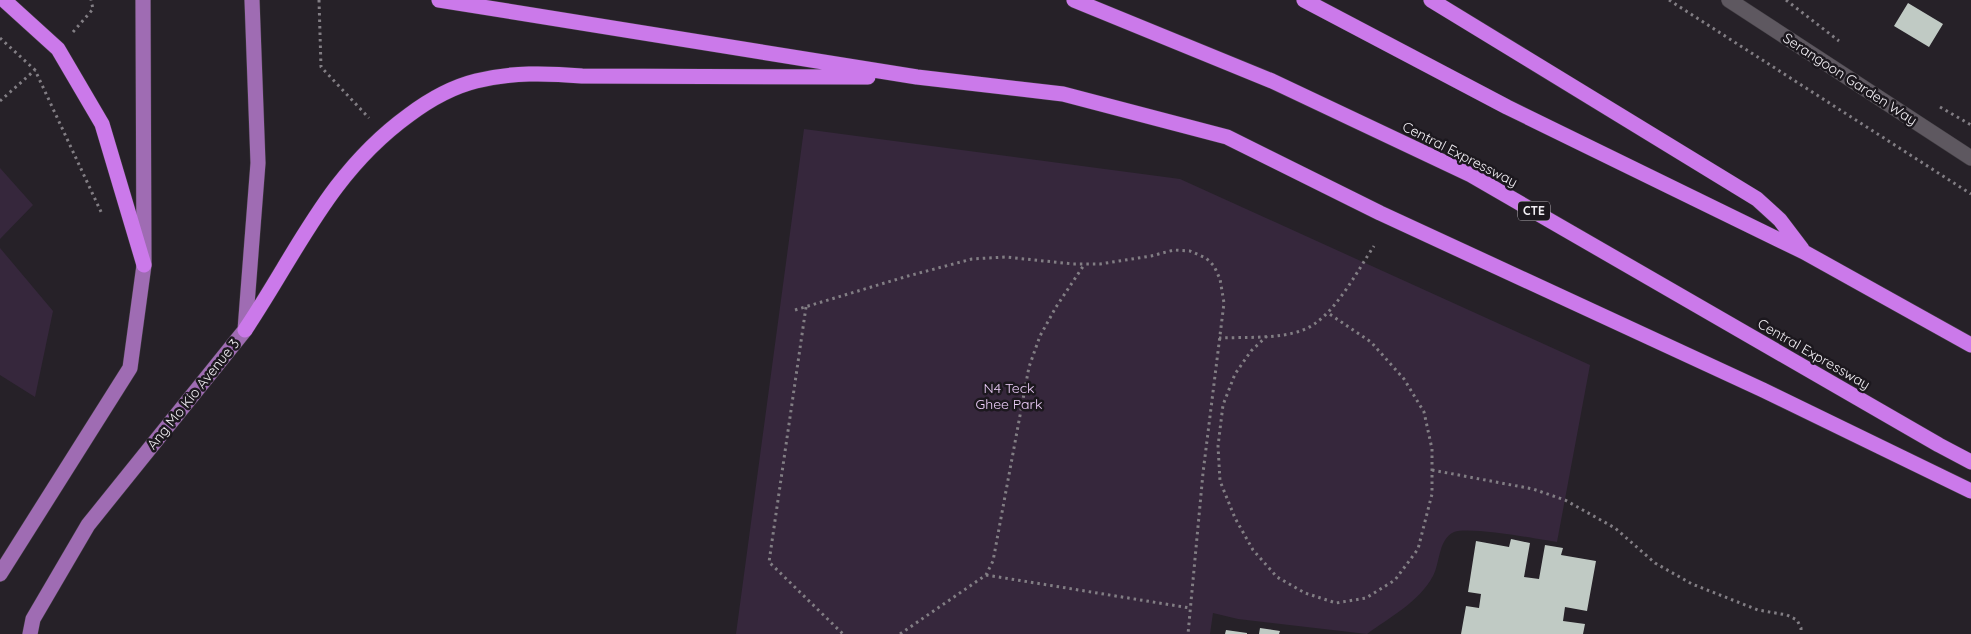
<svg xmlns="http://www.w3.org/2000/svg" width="1971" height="634" font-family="Quicksand,sans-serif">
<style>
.green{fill:#36273c}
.building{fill:#c0cac4}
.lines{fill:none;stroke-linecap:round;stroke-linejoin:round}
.minor-casing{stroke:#413d42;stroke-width:16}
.primary-casing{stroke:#413d42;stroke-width:16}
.motorway-casing{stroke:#413d42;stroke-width:16}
.path{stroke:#827e84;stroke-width:3;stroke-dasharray:2.5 4;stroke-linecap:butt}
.minor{stroke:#5e5860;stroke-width:15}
.primary{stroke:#9f6cb3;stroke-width:15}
.motorway{stroke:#cb79ea;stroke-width:15}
.labels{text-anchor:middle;stroke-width:5;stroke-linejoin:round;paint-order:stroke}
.shield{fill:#1c181e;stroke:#b2aeb4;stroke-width:1}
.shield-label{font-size:12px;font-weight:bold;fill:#f2eff4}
.street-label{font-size:14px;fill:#f2eff4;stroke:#1c181e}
.park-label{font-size:14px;fill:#f0d0fd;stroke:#1c181e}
</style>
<rect width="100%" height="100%" fill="#262128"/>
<path class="green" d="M804,129L1180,179L1590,365L1557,542C1537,539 1470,526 1454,532C1438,539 1440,564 1433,576C1419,602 1390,617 1367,634L1238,619L1213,613L1210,634H736Z
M0,168L33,205L0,239Z
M0,248L53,311L35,397L0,375Z"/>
<path class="building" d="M1908,3L1943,24L1929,47L1894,26Z
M1511,539L1530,543L1524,577L1539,579L1545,545L1563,548L1561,555L1596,561L1587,611L1565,607L1563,621L1585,624L1583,634H1461L1466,606L1479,608L1481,594L1468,592L1476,541L1509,547Z
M1260,628L1280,631L1279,634H1259Z
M1226,630L1247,633V634H1225Z"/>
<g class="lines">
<g class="minor-casing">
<path id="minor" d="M1729,0L1971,158"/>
</g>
<g class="primary-casing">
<path id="primary" d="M0,574L130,368L144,265L143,0
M30,634L33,619L88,525L245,330L258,163L252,0"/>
</g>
<g class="motorway-casing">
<path id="motorway" d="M4,0L58,49L102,124L144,265
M439,0L917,77L1063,94L1227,137L1380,213L1763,390L1971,491
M1074,0L1272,81L1471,175L1939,445L1971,462
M1304,0L1507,107L1804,252L1971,345
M1431,0L1757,199L1780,220L1802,249
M245,330C298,251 329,173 409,115C429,100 452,87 476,81C511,72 547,73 582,76L868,77"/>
</g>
<path class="path" d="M319,0L321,67L369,118
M1669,0L1971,194
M1786,0L1839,41
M73,32L93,9L91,0
M0,38L35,70L102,214
M0,101L35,70
M1940,107L1971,125
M806,307L769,562L843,634
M795,310L908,276L972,259L1006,257L1073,264H1100L1151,256L1174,250L1190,251L1206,258L1214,266L1220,279L1224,303L1203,473L1188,634
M1267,336L1251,351L1235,374L1223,405L1218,446L1220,481L1235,518L1253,550L1277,577L1305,593L1336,603L1366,598L1395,580L1418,549L1432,494V449L1424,412L1404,379L1371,342L1328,313
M1219,338C1245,337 1280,339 1303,330C1333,319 1357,271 1374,246
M1432,470L1533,489L1565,500L1615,528L1655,563L1692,584L1758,610L1787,615L1797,620L1801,628V634
M986,575L1190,608
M900,634L986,575L993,561L1029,367L1040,336L1056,307L1084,265"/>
<use href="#minor" class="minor"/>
<use href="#primary" class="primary"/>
<use href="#motorway" class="motorway"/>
</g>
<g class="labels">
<rect class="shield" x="1518" y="201.5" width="32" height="19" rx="4"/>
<g class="shield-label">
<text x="1534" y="215">CTE</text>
</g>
<g class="street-label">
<text transform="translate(1850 79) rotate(33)" y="5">Serangoon Garden Way</text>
<text transform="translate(1460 154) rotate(27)" y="5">Central Expressway</text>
<text transform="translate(1814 354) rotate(30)" y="5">Central Expressway</text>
<text transform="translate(193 394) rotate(-51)" y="5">Ang Mo Kio Avenue 3</text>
</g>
<g class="park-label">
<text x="1009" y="393">N4 Teck<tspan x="1009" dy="16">Ghee Park</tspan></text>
</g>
</g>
</svg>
